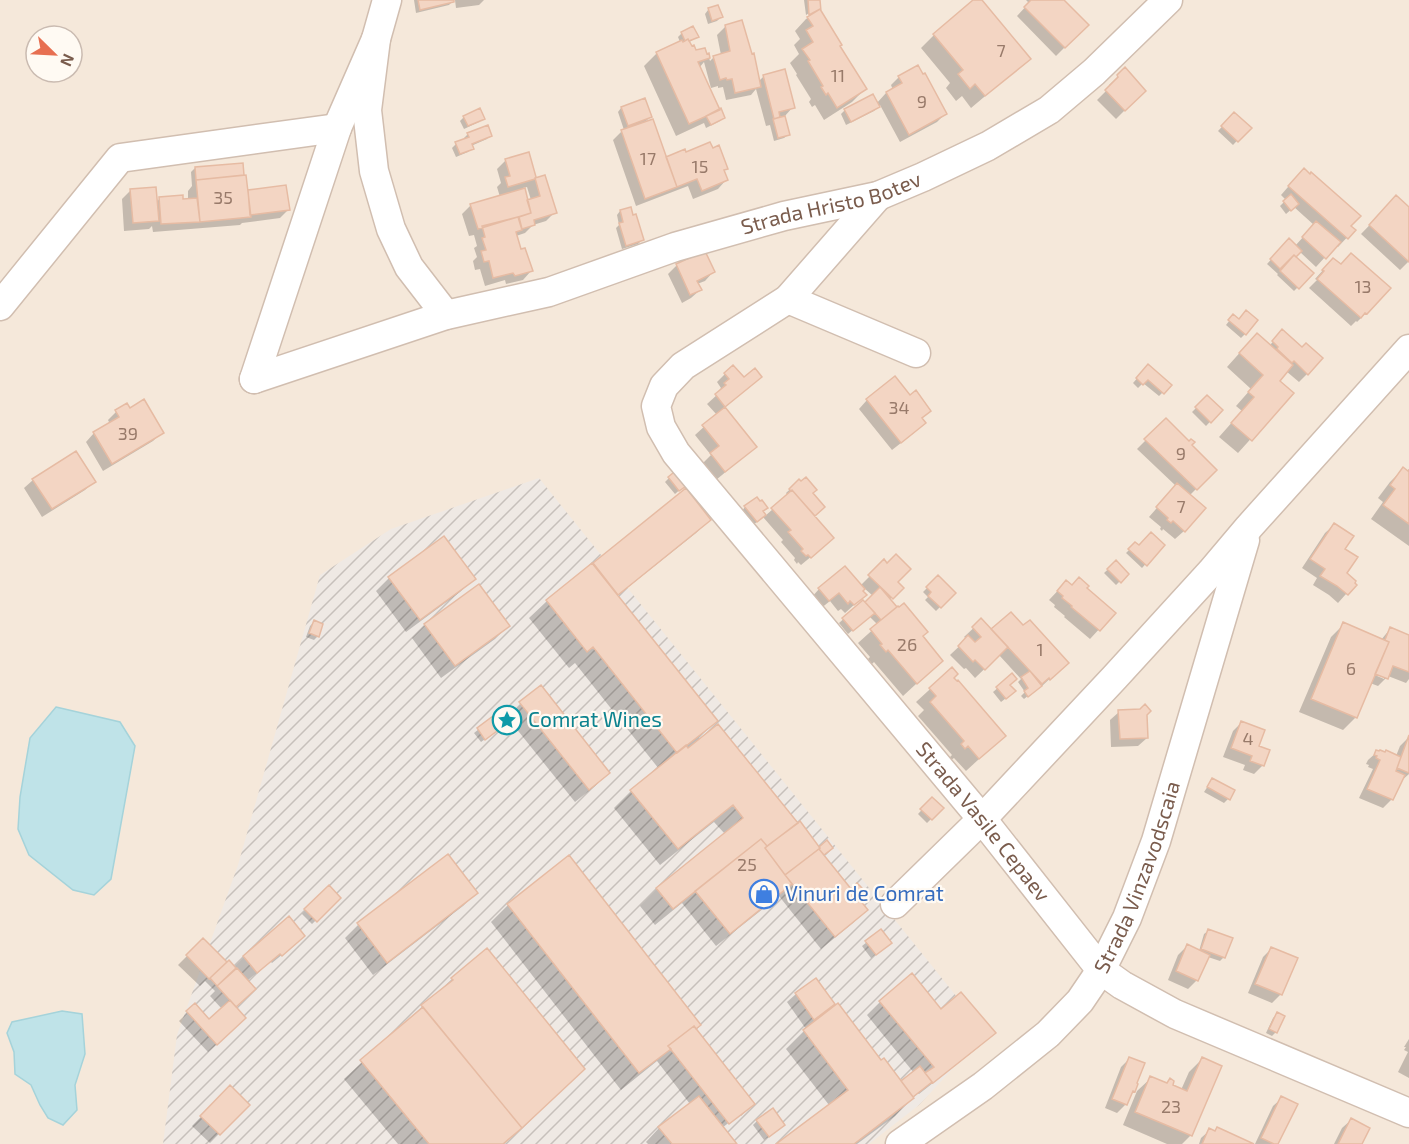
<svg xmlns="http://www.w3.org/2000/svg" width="1409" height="1144" font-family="'Exo 2',sans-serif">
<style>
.residential{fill:#f5e8da;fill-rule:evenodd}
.industrial{fill:url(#industrial-furrows)}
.water{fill:#bfe3e8;stroke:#a5d3da;stroke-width:1.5}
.shadow{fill:#0003;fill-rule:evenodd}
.building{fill:#f3d5c3;stroke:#e6bba3;stroke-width:1.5}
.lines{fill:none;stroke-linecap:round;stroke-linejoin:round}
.minor-casing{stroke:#d1beb0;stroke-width:31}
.minor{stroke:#fff;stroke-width:28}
.labels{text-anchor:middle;stroke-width:4.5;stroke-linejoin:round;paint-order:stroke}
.number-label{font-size:18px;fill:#987a6a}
.street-label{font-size:21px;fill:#7a5c4d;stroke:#fffaf3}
.culture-label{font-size:21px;fill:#0d838f;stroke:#fffaf3;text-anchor:start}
.shop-label{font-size:21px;fill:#366cbe;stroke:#fffaf3;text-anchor:start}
</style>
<defs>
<pattern id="industrial-furrows" width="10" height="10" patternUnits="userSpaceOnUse" patternTransform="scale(1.5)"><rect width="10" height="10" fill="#efe9e4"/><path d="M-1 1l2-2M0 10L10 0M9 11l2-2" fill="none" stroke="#c7c0bb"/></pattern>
</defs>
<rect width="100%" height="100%" fill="#fdf6ec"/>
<path class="residential" d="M0,0H1409V1144H0ZM36,36H72V72H36Z"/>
<path class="industrial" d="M539,478L986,1033L919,1105L869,1144H163L177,1035L238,865L320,575L391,529Z"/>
<path class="water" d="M56,707L120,722L135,746L111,879L94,895L73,890L29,855L18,829L20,797L30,738Z
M62,1011L82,1014L85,1054L75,1085L77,1110L63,1125L48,1118L40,1105L31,1085L15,1074L14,1052L7,1033L12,1022Z"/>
<path class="shadow" d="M414,0H452L453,1L449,5L416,13Z
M455,0H484L479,5L456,8Z
M804,0H818V8L840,44L838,46L865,89L852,102L824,120L815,105L812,107L809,102L811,99L796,75L797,74L790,63L799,54L794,45L800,39L795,31L806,19L817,12V8L806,15Z
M976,0H980L1015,71L971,108L962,96L956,101L946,88L950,83L921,48L934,35Z
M1026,0H1062L1087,25L1056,56L1017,16L1029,3Z
M717,7L721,17L717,21L708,24L705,14L708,10Z
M725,27L758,82L764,76L793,107L784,117L788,135L784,138L774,141L770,125L766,126L756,89L751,95L726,100L723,87L718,88V86L711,88L704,62L699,68L723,117L720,121L706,128L704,123L676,136L644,66L657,53L680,42L678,37L682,33L697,37L688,43L695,52L708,55L710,61L714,57L721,55L717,35Z
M1125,70L1144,91L1116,119L1097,100L1111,86L1109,85Z
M899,77L945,114L937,122L900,142L880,105L874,111L846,125L841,114L845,110L876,104L886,93L893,90L891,85Z
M621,108L650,117L643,124L665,159L685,154L726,168L723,172L726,180L718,189L693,199L688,186L636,206L613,140L622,131L624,130L618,112Z
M1234,114L1249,128L1233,145L1218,131Z
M464,117L483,118L479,122L464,129L460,121Z
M468,134L490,135L487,139L471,146L472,148L468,152L456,157L452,148L456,144L465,140L464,138Z
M528,154L535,179L555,212L546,221L533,225L525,233L516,236L520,251L531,271L523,280L506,284L505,280L485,286L480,269L475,270L473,261L477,257L474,248L477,246L474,235L469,236L462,214L471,205L500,197L497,187L501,183L497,169L506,160ZM527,187L531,200L527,201L523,188Z
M195,168L243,175L240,177L246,192L285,187L288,210L280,218L242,223L240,225L153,232L152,226L149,229L124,231L122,199L130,191L156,203L160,198L188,200V191L192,186L191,172Z
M1295,179L1354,230L1338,247L1336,245L1316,267L1300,252L1294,257L1312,273L1294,291L1277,275L1278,274L1267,264L1289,240L1295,246L1314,225L1294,207L1286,214L1280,206L1286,200L1281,195Z
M1388,206L1409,209V261L1400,270L1361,234Z
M620,211L642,240L638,244L622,249L616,228L619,225L617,215Z
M677,265L713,272L705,281L697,284L700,290L691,298L682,303L668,274Z
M1340,266L1388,288L1366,313L1357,322L1356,321L1351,326L1309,288L1317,280L1315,279L1325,268Z
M1233,316L1245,334L1241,338L1226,325Z
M1283,331L1307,374L1299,382L1286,371L1278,381L1292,393L1238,453L1219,437L1242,411L1236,406L1251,389L1227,367L1244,348L1269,346Z
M1148,366L1169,386L1159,396L1143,383L1138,388L1133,383Z
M725,374L744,379L760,377L724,408L746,455L716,480L703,463L711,455L695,435L717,415L707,404L718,394L717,393L721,388L717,382Z
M895,378L910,397L930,411L921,419L924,423L915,432L892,450L859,409L867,400Z
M1207,397L1221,410L1206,426L1192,412Z
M130,410L162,432L153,441L103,471L86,442L94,433L110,424L108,420L116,412Z
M1166,420L1215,470L1189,496L1184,531L1175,539L1163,529L1162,531L1160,529L1161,527L1149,517L1176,486L1137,449Z
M1403,469L1406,472L1409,469V546L1371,519L1383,502L1378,498L1390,482Z
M669,478L684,486L675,494L665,482Z
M33,480L94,481L85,490L42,517L24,488Z
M799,481L823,507L813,516L824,546L801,565L798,562L797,564L794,560L795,558L781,542L783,540L763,517L753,525L742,511L745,507L762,512L765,516L788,496L786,493Z
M686,490L709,520L696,533L617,596L716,721L699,738L795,823H800L819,849L827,843V852L822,856L866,910L853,923L821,949L779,896L716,946L682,903L655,925L640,906L657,889L725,834L714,822L660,865L614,808L631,791L659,769L575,663L569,668L529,618L547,601Z
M1334,525L1343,549L1345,574L1354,585L1338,603L1329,595L1313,585L1317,578L1302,568L1325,533Z
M1135,544L1139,547L1163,545L1142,568L1126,553Z
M884,562L896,582L902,588L889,600L941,661L903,696L874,662L872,664L868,659L870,657L858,643L878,625L869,616L848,634L839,623L863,602L865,604L873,596L864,588L861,591L865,595L845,613L841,609L838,611L830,601L820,609L811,598L819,589L860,586Z
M1116,562L1127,574L1116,585L1104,573Z
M938,577L954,593L936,611L925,600L928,597L923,592Z
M389,578L474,579L460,592L406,632L376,591Z
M1066,582L1072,587L1084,589L1114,613L1090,639L1064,617L1065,616L1054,607L1055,605L1049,600Z
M981,621L991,631L1058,671L1041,687L1040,686L1024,699L1021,696L1025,692L1018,682L1021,679L999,655L975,678L966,668L964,669L950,655L967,639L964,637Z
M314,622L318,636L314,640L306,637L310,626Z
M1344,624L1381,640L1390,629L1409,637V679L1406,683L1388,676L1378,686L1370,683L1356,717L1343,730L1299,712L1331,637ZM1368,672L1384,675V679Z
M425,625L508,626L495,639L441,678L412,638Z
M952,669L953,678L1004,736L966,771L954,758L951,760L949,758L952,755L918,716L924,710L916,702Z
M1012,676L1008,685L1010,695L1001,702L993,692Z
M541,687L608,773L595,786L575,802L507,717L520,704Z
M1119,712L1146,715L1147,738L1138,746L1111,747L1110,720Z
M493,718L495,732L481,742L474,733Z
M1241,723L1257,747L1263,765L1254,774L1243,770L1245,765L1223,757L1233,731Z
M1409,737V774L1401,781L1392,799L1383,808L1359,798L1373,769L1368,767L1369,765L1366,764L1368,760L1377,752L1396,756L1400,746Z
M1212,780L1228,799L1224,803L1204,792Z
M932,799L942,808L927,823L918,814Z
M448,856L476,893L463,906L373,975L345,938L358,925Z
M329,887L339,898L312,924L302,914Z
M508,905L695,1029L753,1104L741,1116V1113L722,1128L735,1144H648L646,1142L659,1128L690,1104L657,1061L621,1090L491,922Z
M881,931L886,946L871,958L862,946Z
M1208,931L1224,957L1220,961L1208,957L1197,980L1188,989L1168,980L1178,955L1187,946L1199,951L1204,934Z
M203,940L225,962L234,967L244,957L295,944L272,963L270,961L247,981L235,1008L236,1027L208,1052L179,1021L195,1005L209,1021L222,1009L210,996L215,991L205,981L200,986L178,965Z
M1271,949L1281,994L1272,1003L1248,993L1263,957Z
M452,979L566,1086L504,1144H398L344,1079Z
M796,994L833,1004L824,1014L881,1062L901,1084L914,1073L867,1015L880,1002L941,1011L993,1033L980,1046L919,1094L917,1093L911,1097L912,1098L895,1116L857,1144H778L829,1105L786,1049L806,1029L787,1002Z
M1277,1014L1276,1032L1272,1036L1266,1033L1273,1018Z
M1409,1039V1078L1398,1072L1408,1052L1404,1050L1406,1047H1404Z
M1130,1058L1134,1091L1129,1097L1126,1104L1117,1113L1105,1108L1121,1067Z
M1202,1059L1220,1067L1191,1135L1182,1144H1167L1123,1125L1137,1091L1151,1078L1181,1090L1189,1072Z
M230,1087L247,1105L210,1143L192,1126Z
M1282,1098L1277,1144H1255L1273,1106Z
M1351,1120L1361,1144H1334L1342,1128Z
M757,1121L780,1129L764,1140L753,1125Z
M1210,1130L1251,1144H1199L1201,1138Z"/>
<path class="building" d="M418,0H454V2L420,10Z
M808,0H820L821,11L820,9L809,15Z
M973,0H982L1031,59L985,96L975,84L970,89L958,74L963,70L933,34Z
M1031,0H1064L1089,25L1065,48L1024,7Z
M718,5L723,17L712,21L708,8Z
M820,9L842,45L840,46L867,89L837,108L828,93L826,95L821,87L823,86L808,61L810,60L802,49L813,42L806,30L813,26L807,17Z
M742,20L752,54L754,53L761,87L735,93L732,79L727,80L726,78L720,80L713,56L730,51L725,25Z
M693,26L699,37L689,41L688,39L685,41L681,32Z
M688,39L692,46L694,45L696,50L705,48L707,54L709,53L710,58L698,62L720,110L689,124L656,52L682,40L683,42Z
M918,65L923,74L925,73L947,114L909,135L886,92L902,83L898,76Z
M1125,67L1146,91L1125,111L1105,90L1118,77L1117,75Z
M785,69L795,108L779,112L780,117L774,119L763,75Z
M873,94L880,107L851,122L844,109Z
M645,98L652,117L628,126L621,107Z
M480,108L485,119L468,126L463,116Z
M721,108L725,118L711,125L706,116Z
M1234,112L1252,128L1238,142L1221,126Z
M785,116L790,135L778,138L773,119Z
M653,119L677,187L645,199L621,130Z
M488,125L492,136L472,144L474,149L460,154L455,142L469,137L467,133Z
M710,142L713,148L719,145L728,169L724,170L728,180L702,191L697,179L677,187L666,157L685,149L686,152Z
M529,152L536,177L535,179L508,187L505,177L510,176L505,159Z
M243,163L244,175L196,180L195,167Z
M1304,168L1310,174L1311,172L1361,216L1351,226L1356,230L1348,239L1288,186Z
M246,175L251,217L200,222L196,180Z
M545,175L557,213L534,220L535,225L522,229L519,217L531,213L527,200L540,196L535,178Z
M286,185L290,210L250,215L248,190Z
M156,187L159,221L133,223L130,189Z
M525,188L531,213L478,229L470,204Z
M1291,194L1299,204L1291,211L1283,201Z
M183,195V199L197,198L200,222L161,224L159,197Z
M1396,195L1409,207V262L1369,225Z
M631,207L633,215L636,214L644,240L626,246L619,223L623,222L620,210Z
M518,217L522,230L516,232L521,249L525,248L533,271L515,276L513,273L493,278L489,261L484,262L481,251L486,250L482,238L485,237L482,226Z
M1316,221L1341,242L1326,259L1302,237Z
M1289,238L1302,251L1296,257L1294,255L1280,269L1270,259Z
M705,251L715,272L697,281L702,290L690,295L676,264Z
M1351,253L1391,288L1367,314L1365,313L1361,318L1317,279L1324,271L1322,270L1333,258L1341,264Z
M1294,255L1314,273L1299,289L1280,271Z
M1246,310L1258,320L1246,335L1228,320L1233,314L1239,319Z
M1282,329L1302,347L1306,343L1323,358L1308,375L1294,361L1292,363L1277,349L1278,347L1272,341Z
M1257,333L1293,365L1280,381L1294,393L1252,441L1231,423L1254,397L1248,392L1263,375L1239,353Z
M1148,364L1172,385L1164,394L1148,380L1143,385L1136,378Z
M733,365L744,377L755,368L762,377L725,407L715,394L726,385L724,383L729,379L724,373Z
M895,376L910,395L916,390L931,411L922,418L926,423L901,443L866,399Z
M1207,395L1223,410L1211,423L1195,407Z
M144,399L164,433L112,464L93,432L119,417L115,410L127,403L130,408Z
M725,407L757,447L725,472L710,453L719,446L702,425Z
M1166,418L1189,441L1191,439L1195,442L1192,445L1217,470L1197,490L1144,439Z
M76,451L96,482L52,509L32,479Z
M1403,467L1408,471L1409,470V524L1383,505L1395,489L1390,485Z
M679,468L689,484L679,491L668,477Z
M806,477L817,490L813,493L825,507L815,516L792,490L791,491L789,489L799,479L801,481Z
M1177,483L1206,508L1185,532L1173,521L1171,523L1167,520L1168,518L1156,507Z
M686,488L711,520L618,595L593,563Z
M792,490L834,538L811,558L808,555L806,556L801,551L803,549L788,532L791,530L771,508Z
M757,497L760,501L762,500L768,508L763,511L766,515L757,522L744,506Z
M1334,523L1354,536L1345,549L1358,557L1347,573L1356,581L1355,583L1357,585L1348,595L1337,586L1320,576L1325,569L1310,559Z
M1151,532L1165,545L1147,566L1128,549L1135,542L1139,545Z
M444,536L476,579L420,620L388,577Z
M896,554L911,569L898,582L904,588L893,599L868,575L884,559L887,563Z
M1116,560L1129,574L1121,583L1107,569Z
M592,563L718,721L677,753L593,647L587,652L546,600Z
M845,566L865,589L863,591L867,595L854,605L850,601L848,604L839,593L829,601L818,588Z
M938,575L956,593L941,608L928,596L931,592L926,587Z
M1079,577L1089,586L1087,588L1116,613L1100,631L1071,607L1072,606L1062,598L1063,596L1057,591L1066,580L1072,585Z
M479,584L510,626L455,666L424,624Z
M880,587L897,607L881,620L865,602Z
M863,600L875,613L853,631L842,618Z
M904,603L928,632L923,636L943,661L917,684L888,650L886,652L880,645L882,644L870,629L898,606L899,607Z
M1011,612L1023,625L1030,620L1069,663L1050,680L1049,678L1042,684L991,629Z
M981,618L1008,647L985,670L975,660L973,662L958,646L968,635L975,642L981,637L972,627Z
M314,620L323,624L319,637L309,633Z
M1343,622L1389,642L1357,718L1311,699Z
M1390,627L1409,635V672L1393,666L1388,679L1375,674L1389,642L1385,640Z
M952,667L958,674L954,678L957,681L958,680L1006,736L979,759L968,746L965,749L961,744L964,741L930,702L936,696L929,688Z
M1030,671L1042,686L1028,697L1024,691L1028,688L1021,677Z
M1012,673L1017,679L1010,685L1016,691L1006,699L996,687Z
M541,685L610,773L589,790L519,702Z
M1145,704L1151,711L1147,715L1148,738L1120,739L1118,710L1140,709Z
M493,716L501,728L485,740L477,728Z
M1241,721L1265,730L1259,746L1270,750L1264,766L1250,761L1252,756L1231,748Z
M718,724L798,823L767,846L761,839L673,909L656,888L743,818L733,805L678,849L630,790L686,745L688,748Z
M1409,735V773L1397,768Z
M1376,750L1379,751L1380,750L1385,752L1386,750L1401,757L1396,771L1405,775L1393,800L1367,789L1380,760L1376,758L1377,756L1374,755Z
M1212,778L1235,790L1230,800L1207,787Z
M932,797L944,808L932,820L920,809Z
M800,821L820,848L785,875L765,848Z
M761,839L767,846L765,848L792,884L730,934L695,891Z
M827,840L833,848L824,855L819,849L820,848L819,847Z
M819,849L868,910L835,937L785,875Z
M448,854L478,893L387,963L357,923Z
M569,855L701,1025L696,1029L694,1026L668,1046L671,1049L639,1073L507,904Z
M857,883L866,892L859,899L851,889Z
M329,885L341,898L317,922L304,909Z
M289,916L305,936L282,956L280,954L257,973L243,956Z
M881,929L892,943L876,955L865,941Z
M1208,929L1233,938L1225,958L1201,949Z
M203,938L227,962L209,979L186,955Z
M1187,944L1210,955L1198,981L1176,971Z
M1271,947L1298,958L1282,995L1255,984Z
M487,948L585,1069L522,1128L421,1005L453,980L451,978Z
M229,960L236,968L217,986L210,978Z
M237,968L256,989L236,1007L217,986Z
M912,973L941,1009L961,992L996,1033L933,1083L925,1073L934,1067L879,1001Z
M816,978L835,1004L814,1020L795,993Z
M230,1000L246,1018L217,1045L186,1011L195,1003L209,1019Z
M838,1003L881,1060L884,1058L914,1098L854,1144H776L848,1090L803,1030Z
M423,1007L522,1128L503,1144H429L360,1060Z
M1277,1012L1285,1016L1277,1033L1269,1029Z
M694,1026L755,1104L729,1124L668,1046Z
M1129,1057L1145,1063L1137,1083L1138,1084L1135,1092L1133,1091L1127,1105L1112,1099Z
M1202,1057L1222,1066L1192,1136L1135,1112L1150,1076L1167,1083L1170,1078L1174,1081L1173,1085L1187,1091Z
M920,1066L932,1082L913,1097L901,1081Z
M230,1085L250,1105L220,1135L200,1116Z
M699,1096L737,1144H672L658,1127Z
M1281,1096L1298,1104L1278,1144H1274L1261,1138Z
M773,1108L785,1125L769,1137L756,1120Z
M1351,1118L1370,1128L1362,1144H1338Z
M1217,1127L1254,1144H1202L1209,1128L1215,1131Z"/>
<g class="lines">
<g class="minor-casing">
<g id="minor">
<path d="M387,0L376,39L367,110L374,171L391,229L409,267L446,315"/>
<path id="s1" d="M878,196L788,299L683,366L664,386L656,406L661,427L676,453L982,819L1101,970L1122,985L1175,1014L1409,1113"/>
<path d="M788,299L916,353"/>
<path d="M0,306L120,158L337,128"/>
<path id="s2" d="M254,379L446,315L549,292L675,247L784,216L878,196L923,177L988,146L1049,110L1094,72L1168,0"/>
<path d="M254,379L337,128L376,39"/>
<path d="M895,904L982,819L1115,677L1211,572L1249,527L1409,349"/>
<path id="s3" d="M900,1144L983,1086L1048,1034L1080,1001L1101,970L1127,918L1156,841L1245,540"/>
</g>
</g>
<use href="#minor" class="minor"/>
</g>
<defs>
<g id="sight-ring" transform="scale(1.5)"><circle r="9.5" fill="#fffaf3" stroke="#0f9aa8" stroke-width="1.5"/><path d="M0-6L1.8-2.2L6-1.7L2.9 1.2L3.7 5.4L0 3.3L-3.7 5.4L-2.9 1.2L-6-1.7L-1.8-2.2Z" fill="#0f9aa8"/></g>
<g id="shop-ring" transform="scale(1.5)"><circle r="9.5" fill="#fffaf3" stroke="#3f7fe0" stroke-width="1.5"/><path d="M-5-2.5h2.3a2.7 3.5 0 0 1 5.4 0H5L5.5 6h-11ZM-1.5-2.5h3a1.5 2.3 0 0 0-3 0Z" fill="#3f7fe0"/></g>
</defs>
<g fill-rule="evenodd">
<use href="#sight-ring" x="507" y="720"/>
<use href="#shop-ring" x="764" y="894"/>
</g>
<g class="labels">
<g class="number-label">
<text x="1001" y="57">7</text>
<text x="838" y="82">11</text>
<text x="922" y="108">9</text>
<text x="648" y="165">17</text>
<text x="700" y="173">15</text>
<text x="223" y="204">35</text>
<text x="1363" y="293">13</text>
<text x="899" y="414">34</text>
<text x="128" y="440">39</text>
<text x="1181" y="460">9</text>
<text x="1181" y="513">7</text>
<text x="907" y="651">26</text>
<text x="1040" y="656">1</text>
<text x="1351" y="675">6</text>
<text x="1248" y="745">4</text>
<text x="747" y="871">25</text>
<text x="1171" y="1113">23</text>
</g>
<g class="street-label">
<text dy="7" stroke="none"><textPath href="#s2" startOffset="604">Strada Hristo Botev</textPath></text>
<text dy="7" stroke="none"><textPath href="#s1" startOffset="842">Strada Vasile Cepaev</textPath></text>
<text dy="7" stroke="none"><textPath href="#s3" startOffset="368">Strada Vinzavodscaia</textPath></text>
</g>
<g class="culture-label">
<text x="528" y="727">Comrat Wines</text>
</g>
<g class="shop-label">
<text x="785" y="901">Vinuri de Comrat</text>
</g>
</g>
<g transform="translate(54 54) rotate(114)"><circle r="28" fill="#fffaf3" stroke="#cabbb1" stroke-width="1.5"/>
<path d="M0-4.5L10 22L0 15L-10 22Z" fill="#e76f51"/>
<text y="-9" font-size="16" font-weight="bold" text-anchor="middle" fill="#7a5c4d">N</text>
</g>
</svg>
